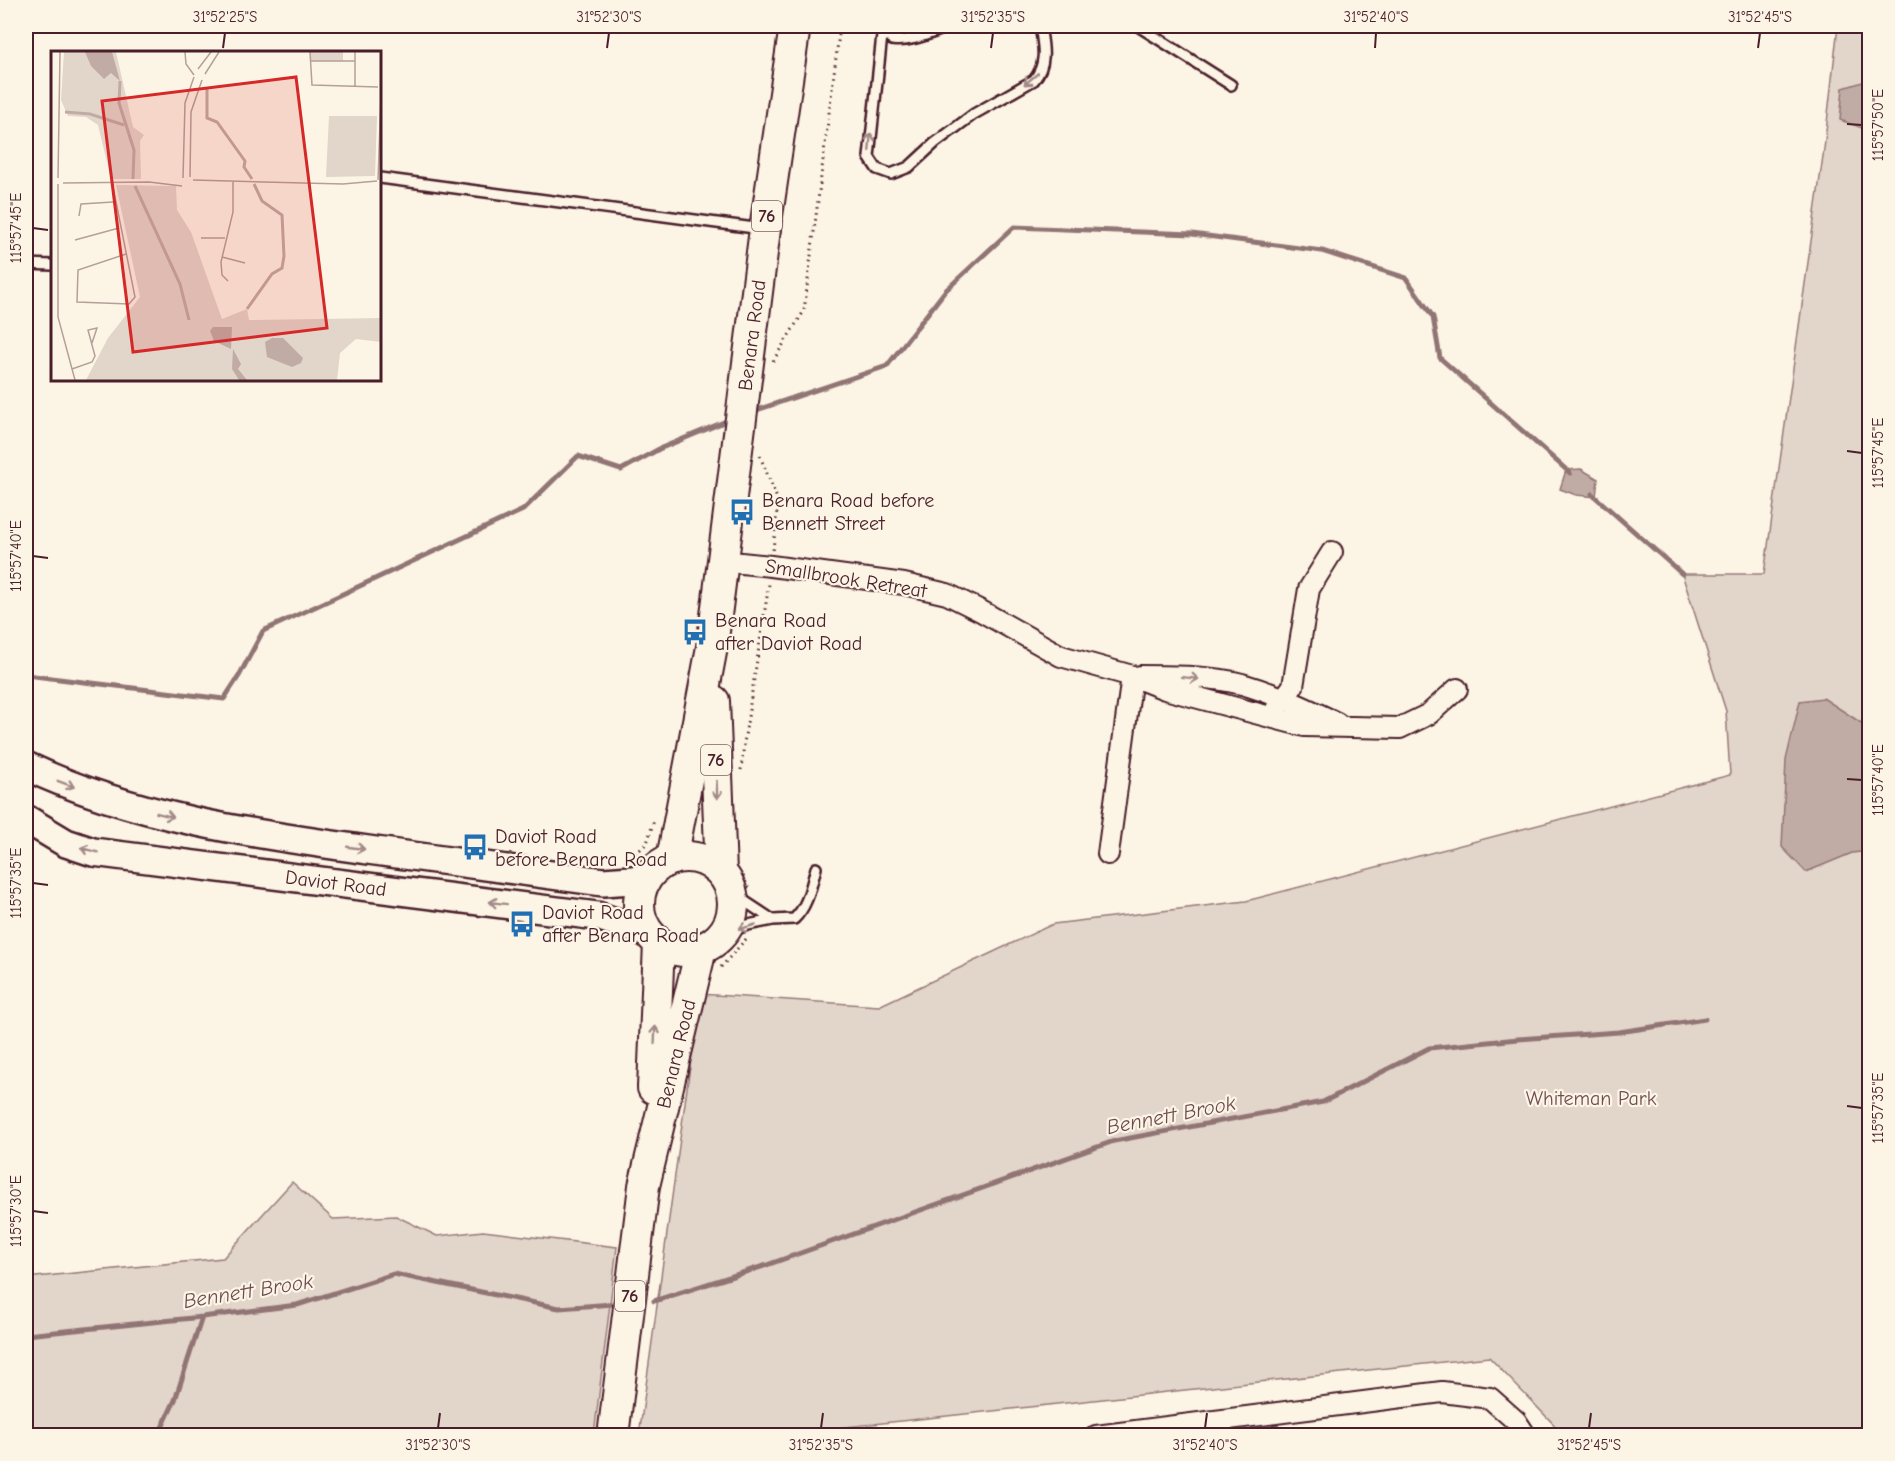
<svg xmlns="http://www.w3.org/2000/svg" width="1895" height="1461" font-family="'Comic Neue',sans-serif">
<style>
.green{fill:#e2d5ca;stroke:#967a7a;stroke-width:1.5}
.water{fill:#c0aca5;stroke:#917474;stroke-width:1.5}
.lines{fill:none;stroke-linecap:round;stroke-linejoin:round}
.stream{stroke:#917474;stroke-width:5}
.lane-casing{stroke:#4a1f2b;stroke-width:14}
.street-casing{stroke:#4a1f2b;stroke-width:24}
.secondary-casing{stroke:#4a1f2b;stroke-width:32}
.primary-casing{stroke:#4a1f2b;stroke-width:34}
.path{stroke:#4a1f2b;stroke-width:3;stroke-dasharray:1.5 4.5;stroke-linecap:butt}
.lane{stroke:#fcf5e5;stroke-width:9}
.street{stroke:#fcf5e5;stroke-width:20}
.secondary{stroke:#fcf5e5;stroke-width:27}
.primary{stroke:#fcf5e5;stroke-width:30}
.oneway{stroke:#a38a88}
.ticks{fill:none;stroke:#4a1f2b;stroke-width:2}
.labels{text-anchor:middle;stroke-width:4.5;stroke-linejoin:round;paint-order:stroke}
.shield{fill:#fcf5e5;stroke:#7f5f63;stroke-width:1.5}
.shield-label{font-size:18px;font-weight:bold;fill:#4a1f2b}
.street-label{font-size:20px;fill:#4a1f2b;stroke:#fcf5e5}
.poi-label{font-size:20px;fill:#4a1f2b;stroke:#fcf5e5;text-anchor:start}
.park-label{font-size:20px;fill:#704c53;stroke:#fcf5e5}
.water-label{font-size:21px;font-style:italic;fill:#6d4950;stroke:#fcf5e5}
.inset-river{fill:none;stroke:#c0aca5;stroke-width:3}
.inset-road{fill:none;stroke:#b59f9b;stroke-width:1.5}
.view{fill:#d62828;fill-opacity:0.15;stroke:#d62828;stroke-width:3}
.inset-edge{fill:none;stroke:#4a1f2b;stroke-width:3}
.neatline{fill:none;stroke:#4a1f2b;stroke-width:2}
.ticks-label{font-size:15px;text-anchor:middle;fill:#4a1f2b}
</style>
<rect width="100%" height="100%" fill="#fcf5e5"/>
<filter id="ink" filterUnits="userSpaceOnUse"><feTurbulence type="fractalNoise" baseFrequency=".0167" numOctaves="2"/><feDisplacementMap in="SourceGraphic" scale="12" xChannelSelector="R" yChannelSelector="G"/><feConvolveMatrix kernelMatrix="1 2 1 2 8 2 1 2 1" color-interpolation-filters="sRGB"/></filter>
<g filter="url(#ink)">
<path class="green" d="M1838,26H1869V1435H1564L1489,1357L772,1435L639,1436L700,994L879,1006L1053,924L1246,901L1730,775L1726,711L1682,574H1764L1824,149Z
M292,1182L333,1219L396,1216L437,1236L483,1231L617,1247L594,1435H26V1278L223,1258Z"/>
<path class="water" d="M1869,80V121L1862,128L1840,120L1843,88Z
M1581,469L1598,479L1596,497L1576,495L1560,489L1566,470Z
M1823,698L1869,728V851L1852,853L1806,872L1782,847L1786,760L1800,701Z"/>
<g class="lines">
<path class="stream" d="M751,412L887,366L945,291L1014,227L1192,234L1322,251L1406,278L1433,317L1440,358L1570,473
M1592,494L1682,574
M26,675L224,699L239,676L263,631L523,510L578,456L621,470L659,449L731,419
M654,1301L764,1266L1114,1141L1323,1102L1429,1048L1518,1039L1619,1032L1705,1019
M26,1335L202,1317L297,1305L394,1274L559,1308L613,1304
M158,1436L175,1400L202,1317"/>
<g class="lane-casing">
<path id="lane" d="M883,26L869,157L877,169L891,174L909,167L935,143L974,114L1034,80C1048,63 1043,45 1040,26
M1138,26L1231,85
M883,30L892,40C911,43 933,32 951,26
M380,178L762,229
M26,264L52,265
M732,893L773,920
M721,935L748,925L773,920L794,919C808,906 811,886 816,868"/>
</g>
<g class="street-casing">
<path id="street" d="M722,561L771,566L904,584L947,594L981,611L1061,656L1132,676L1165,689L1304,726L1400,728L1429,714L1457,689
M1140,676C1172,676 1212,676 1242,684C1276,694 1306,708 1337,723
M1277,707L1293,686L1309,589L1332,552
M1108,854L1132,676
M1096,1436L1442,1392L1490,1398L1516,1421L1526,1436"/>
</g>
<g class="secondary-casing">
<g id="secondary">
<path d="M26,766C133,817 251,834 368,850C446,861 525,871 603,882L646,879"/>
<path id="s1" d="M26,819L66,843L93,852L597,916L649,933"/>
</g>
</g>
<g class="primary-casing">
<g id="primary">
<path d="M714,701L721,872"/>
<circle cx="686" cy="904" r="47"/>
<path id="s2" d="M672,859L712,647L765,229L795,26"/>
<path d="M653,1088L659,943"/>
<path id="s3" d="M613,1436L644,1186L701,949"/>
</g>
</g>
<path class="path" d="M773,361L804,311L840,26
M760,456L778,501L773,550
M741,770L745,736L769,584
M631,858L647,843L654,820H656
M743,876L749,889
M721,967L746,939"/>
<use href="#lane" class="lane"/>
<use href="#street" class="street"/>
<use href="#secondary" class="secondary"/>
<use href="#primary" class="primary"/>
</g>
<defs><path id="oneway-shaft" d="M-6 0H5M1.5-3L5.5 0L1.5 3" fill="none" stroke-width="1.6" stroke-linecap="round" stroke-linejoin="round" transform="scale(1.5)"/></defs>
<g class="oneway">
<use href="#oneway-shaft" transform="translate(1031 79) rotate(140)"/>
<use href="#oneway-shaft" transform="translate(870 142) rotate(-85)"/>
<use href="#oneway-shaft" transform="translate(1190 678) rotate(7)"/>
<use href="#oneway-shaft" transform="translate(66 784) rotate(21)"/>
<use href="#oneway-shaft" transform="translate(717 790) rotate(88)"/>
<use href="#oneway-shaft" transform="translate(165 815) rotate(14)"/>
<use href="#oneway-shaft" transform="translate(356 848) rotate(8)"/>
<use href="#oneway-shaft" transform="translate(89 850) rotate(-165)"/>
<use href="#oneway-shaft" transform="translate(498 903) rotate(-173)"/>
<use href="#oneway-shaft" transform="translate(747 927) rotate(164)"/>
<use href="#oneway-shaft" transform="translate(655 1035) rotate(-87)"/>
</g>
</g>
<path class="ticks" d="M223,48L225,33M607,48L609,33M991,48L993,33M1375,48L1376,33M1758,48L1760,33M1847,124L1862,125M33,228L48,230M1847,451L1862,453M33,556L48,558M1847,779L1862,780M33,883L48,885M1847,1106L1862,1108M33,1211L48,1213M438,1428L440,1413M821,1428L823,1413M1205,1428L1207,1413M1589,1428L1591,1413"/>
<defs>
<g id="bus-bare" transform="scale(2.07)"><path d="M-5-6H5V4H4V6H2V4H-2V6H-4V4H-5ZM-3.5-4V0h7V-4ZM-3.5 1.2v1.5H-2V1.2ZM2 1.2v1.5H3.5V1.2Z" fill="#1f6fb2" stroke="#fcf5e5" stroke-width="2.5" paint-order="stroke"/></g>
</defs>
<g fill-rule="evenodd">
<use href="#bus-bare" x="742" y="512"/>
<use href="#bus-bare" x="695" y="632"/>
<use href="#bus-bare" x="475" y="847"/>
<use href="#bus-bare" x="522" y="924"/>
</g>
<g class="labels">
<g class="shield">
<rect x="752" y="201" width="30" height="30" rx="4.5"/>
<rect x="701" y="745" width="30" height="30" rx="4.5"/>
<rect x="615" y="1281" width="30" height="30" rx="4.5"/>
</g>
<g class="shield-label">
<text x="767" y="222">76</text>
<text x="716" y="766">76</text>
<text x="630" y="1302">76</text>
</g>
<g class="street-label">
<text dy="7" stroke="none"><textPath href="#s2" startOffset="530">Benara Road</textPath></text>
<text transform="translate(846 578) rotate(9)" y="7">Smallbrook Retreat</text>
<text dy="7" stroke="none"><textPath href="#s1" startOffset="320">Daviot Road</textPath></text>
<text dy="7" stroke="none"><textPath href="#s3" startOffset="388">Benara Road</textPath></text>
</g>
<g class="poi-label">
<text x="762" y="507">Benara Road before<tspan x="762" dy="23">Bennett Street</tspan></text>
<text x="715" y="627">Benara Road<tspan x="715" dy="23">after Daviot Road</tspan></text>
<text x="495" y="843">Daviot Road<tspan x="495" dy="23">before Benara Road</tspan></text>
<text x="542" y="919">Daviot Road<tspan x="542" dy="23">after Benara Road</tspan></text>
</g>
<g class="park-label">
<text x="1591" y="1105">Whiteman Park</text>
</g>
<g class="water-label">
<text transform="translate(1171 1115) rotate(-11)" y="7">Bennett Brook</text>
<text transform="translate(248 1291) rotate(-9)" y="7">Bennett Brook</text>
</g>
</g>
<g transform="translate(51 51)">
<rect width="330" height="330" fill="#fcf5e5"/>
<path d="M13,1H65L82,76L93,84L89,90L90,128H60L47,74L35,66L17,65L10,49ZM259,1H292V10H259ZM278,65H326L324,125L275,126ZM65,134L125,135L126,159L140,181L171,268L196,258L198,269L330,267V291L305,288L289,302L286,329H35L57,287L89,246Z" fill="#e2d5ca"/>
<path d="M34,1H61L69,30L60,22L53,28L40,15ZM162,276H181L180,298L163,290L159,280ZM221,287H232L252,307L250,312L241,316L216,306L214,291ZM182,298L190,313L187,318L196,329H188L181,318Z" fill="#c0aca5"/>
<path class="inset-river" d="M69,30L68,52L83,99L82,128M156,37V67L166,71L194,110L193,116L201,128M14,61L39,63L73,74M84,135L129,233L138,269M196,258L221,223L231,217L233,205L231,164L211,150L203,133"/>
<path class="inset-road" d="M134,1L135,13L143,24M259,1L261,34L327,36M304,1V35M259,10H304M147,18L160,1M154,23L168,1M139,126L140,61L151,29M7,127L9,1M132,127L134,52L143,26M142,129L292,133L326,130M327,129L330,44M61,131L84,246L78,253L26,251L27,219L75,203M12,132L98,131L131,135M7,133V266L24,329M28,165L30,153L62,151M150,187H174M24,189L68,177M171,206L194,212M177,230L171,224L170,211L182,161V131M21,318L41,311L44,305L37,279L46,277L41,292"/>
<path class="view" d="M245,26L276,277L82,301L51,50Z"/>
<rect width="330" height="330" class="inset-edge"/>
</g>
<rect width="1895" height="1461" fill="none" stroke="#fcf5e5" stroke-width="66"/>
<rect x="33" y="33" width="1829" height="1395" class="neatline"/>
<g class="ticks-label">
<text x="225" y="22">31°52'25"S</text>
<text x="609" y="22">31°52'30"S</text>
<text x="993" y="22">31°52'35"S</text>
<text x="1376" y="22">31°52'40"S</text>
<text x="1760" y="22">31°52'45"S</text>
<text transform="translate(1878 125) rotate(-90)" y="5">115°57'50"E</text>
<text transform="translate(16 228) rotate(-90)" y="5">115°57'45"E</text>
<text transform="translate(1878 453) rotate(-90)" y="5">115°57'45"E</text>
<text transform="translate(16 556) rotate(-90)" y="5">115°57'40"E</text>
<text transform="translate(1878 780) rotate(-90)" y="5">115°57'40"E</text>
<text transform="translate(16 883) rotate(-90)" y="5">115°57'35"E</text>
<text transform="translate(1878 1108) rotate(-90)" y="5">115°57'35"E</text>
<text transform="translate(16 1211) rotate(-90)" y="5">115°57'30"E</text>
<text x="438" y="1450">31°52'30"S</text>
<text x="821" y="1450">31°52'35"S</text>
<text x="1205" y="1450">31°52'40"S</text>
<text x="1589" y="1450">31°52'45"S</text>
</g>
</svg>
